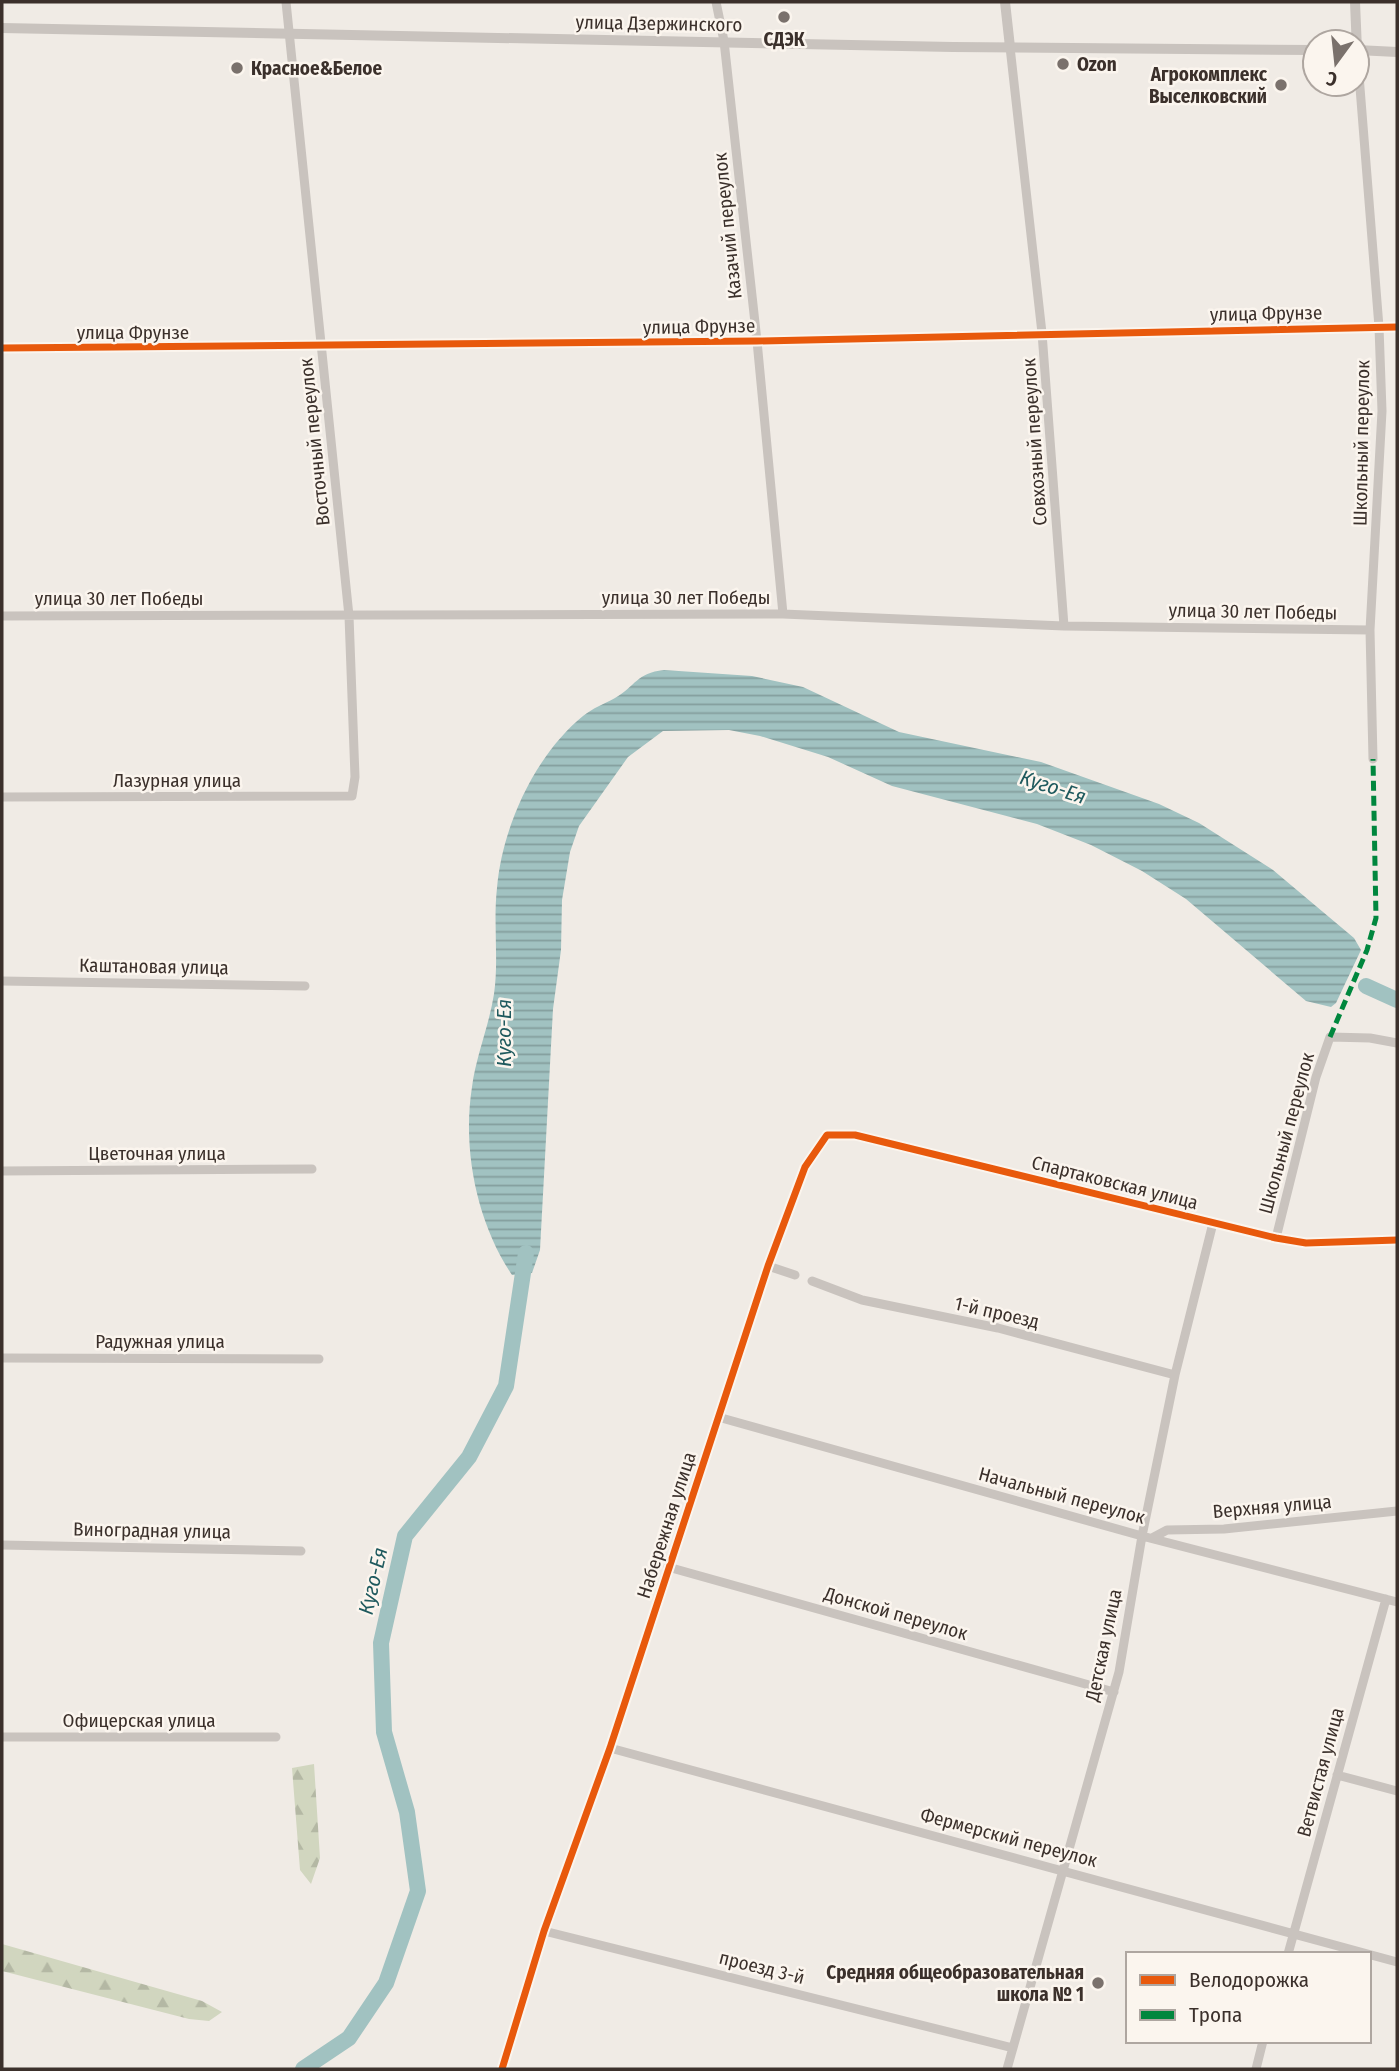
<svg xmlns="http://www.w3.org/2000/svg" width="1399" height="2071" font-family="'Fira Sans Condensed',sans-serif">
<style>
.forest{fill:url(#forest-firs)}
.water{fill:url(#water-rules)}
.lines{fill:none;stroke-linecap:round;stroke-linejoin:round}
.river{stroke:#a1c2c1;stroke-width:16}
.minor{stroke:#c9c3be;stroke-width:9}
.tertiary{stroke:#c9c3be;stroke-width:10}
.quiet{stroke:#00873e;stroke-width:5;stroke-dasharray:10 5;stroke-linecap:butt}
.cycleway-casing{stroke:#fbf5ee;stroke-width:11}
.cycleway{stroke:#e8590c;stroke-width:7}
.poi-dot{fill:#7a716c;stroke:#fbf5ee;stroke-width:2.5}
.labels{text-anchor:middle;stroke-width:5;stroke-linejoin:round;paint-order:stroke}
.street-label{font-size:19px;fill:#3b302b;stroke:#fbf5ee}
.poi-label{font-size:19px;font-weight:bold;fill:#3b302b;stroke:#fbf5ee;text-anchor:start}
.water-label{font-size:21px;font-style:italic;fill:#1f5a5e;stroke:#fbf5ee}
</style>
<defs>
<pattern id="forest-firs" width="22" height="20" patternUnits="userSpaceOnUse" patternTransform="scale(1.75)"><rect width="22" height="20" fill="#d1d6bf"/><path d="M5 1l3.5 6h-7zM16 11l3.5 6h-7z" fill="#b4b8a4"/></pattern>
<pattern id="water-rules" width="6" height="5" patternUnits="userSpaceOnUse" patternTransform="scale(1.75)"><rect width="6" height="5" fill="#a1c2c1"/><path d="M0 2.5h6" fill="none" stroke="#849e9d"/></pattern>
</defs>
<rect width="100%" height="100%" fill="#f0ebe5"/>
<path class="forest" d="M314,1764L320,1858L311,1884L300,1870L292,1768Z
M2,1944L202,2001L222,2012L209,2021L189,2019L2,1971Z"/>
<path class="water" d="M664,670L752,676L803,687L899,732L1041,762L1159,804L1199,823L1273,870L1354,938L1361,950L1336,1003L1331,1007L1306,1001L1186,899L1142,871L1091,845L1037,824L892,786L828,757L760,736L729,730L663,731L628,757L579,826L570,852L562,900L561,950L553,1009L540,1250L532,1273L512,1275C477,1223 462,1150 472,1087C476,1056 489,1026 494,994C499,960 493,923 497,888C502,827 535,755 583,716C593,708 604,704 615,698C636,686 636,673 664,670Z"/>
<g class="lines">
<path class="river" d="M1366,986L1397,1000
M303,2069L349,2038L386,1983L418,1891L407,1812L384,1732L381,1643L405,1536L469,1457L506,1386L526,1253"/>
<path class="minor" d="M716,2L724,41L757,341L783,614
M1010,47L1042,333L1064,626
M1357,50L1379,327L1382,411L1370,630L1373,759
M2,348L757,341L1397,327
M2,616L783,614L1064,626L1370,630
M2,797L352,796L355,777L349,616L286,2
M2,981L305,986
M2,1171L312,1169
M1276,1238L1316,1077L1330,1037L1370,1038L1397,1043
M768,1266L795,1275
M812,1281L862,1300L998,1328L1175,1375
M2,1358L319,1359
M718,1417L1142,1536L1397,1602
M1152,1538L1167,1530L1224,1529L1397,1511
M2,1545L301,1551
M668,1567L1114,1692
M2,1737H276
M610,1748L1397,1962
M1337,1775L1397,1791
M544,1931L1013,2048
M1288,1954L1386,1599
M502,2069L544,1931L610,1748L768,1266L805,1167L827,1135H855L1276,1238L1306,1243L1397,1240
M1007,2069L1119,1672L1142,1536L1175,1375L1213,1223
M1256,2069L1263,2041"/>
<path class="tertiary" d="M1005,2L1010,47
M1355,2L1357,50
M2,28L953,47L1315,50
M1357,50L1397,52"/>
<path class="quiet" d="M1330,1037L1367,950L1376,918L1373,759"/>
<g class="cycleway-casing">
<path id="cycleway" d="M2,348L757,341L1397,327
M502,2069L544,1931L610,1748L768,1266L805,1167L827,1135H855L1276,1238L1306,1243L1397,1240"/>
</g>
<use href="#cycleway" class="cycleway"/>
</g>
<g class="poi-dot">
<circle cx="784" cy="17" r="7"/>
<circle cx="1063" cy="64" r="7"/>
<circle cx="237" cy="68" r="7"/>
<circle cx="1281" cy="85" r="7"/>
<circle cx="1098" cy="1983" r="7"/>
</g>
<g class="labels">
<g class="street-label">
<text transform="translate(659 23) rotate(1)" y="7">улица Дзержинского</text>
<text transform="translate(727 226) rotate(-96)" y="7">Казачий переулок</text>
<text transform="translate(1266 313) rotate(-1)" y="7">улица Фрунзе</text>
<text transform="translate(699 326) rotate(-1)" y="7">улица Фрунзе</text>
<text x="133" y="339">улица Фрунзе</text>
<text transform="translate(314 442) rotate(-96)" y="7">Восточный переулок</text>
<text transform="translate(1034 442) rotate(-94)" y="7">Совхозный переулок</text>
<text transform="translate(1361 443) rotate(-89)" y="7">Школьный переулок</text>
<text x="686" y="604">улица 30 лет Победы</text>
<text x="119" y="605">улица 30 лет Победы</text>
<text transform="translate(1253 611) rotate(1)" y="7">улица 30 лет Победы</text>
<text x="177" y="787">Лазурная улица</text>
<text transform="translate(154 966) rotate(1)" y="7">Каштановая улица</text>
<text transform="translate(1286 1133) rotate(-75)" y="7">Школьный переулок</text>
<text x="157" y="1160">Цветочная улица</text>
<text transform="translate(1115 1182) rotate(14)" y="7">Спартаковская улица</text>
<text transform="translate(997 1312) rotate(13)" y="7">1-й проезд</text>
<text x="160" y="1348">Радужная улица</text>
<text transform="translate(1062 1495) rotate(15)" y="7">Начальный переулок</text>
<text transform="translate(1272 1506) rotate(-5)" y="7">Верхняя улица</text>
<text transform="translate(666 1525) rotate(-72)" y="7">Набережная улица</text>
<text transform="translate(152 1530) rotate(1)" y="7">Виноградная улица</text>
<text transform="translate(896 1613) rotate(16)" y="7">Донской переулок</text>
<text transform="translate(1103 1645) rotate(-78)" y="7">Детская улица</text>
<text x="139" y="1727">Офицерская улица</text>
<text transform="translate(1320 1772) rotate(-75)" y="7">Ветвистая улица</text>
<text transform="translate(1009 1837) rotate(15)" y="7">Фермерский переулок</text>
<text transform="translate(762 1967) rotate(14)" y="7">проезд 3-й</text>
</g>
<g class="poi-label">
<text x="784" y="46" text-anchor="middle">СДЭК</text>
<text x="1077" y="71">Ozon</text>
<text x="251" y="75">Красное&amp;Белое</text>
<text x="1267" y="81" text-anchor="end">Агрокомплекс<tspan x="1267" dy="22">Выселковский</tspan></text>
<text x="1084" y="1979" text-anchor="end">Средняя общеобразовательная<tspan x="1084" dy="22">школа № 1</tspan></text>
</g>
<g class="water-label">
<text transform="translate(1053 787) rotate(18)" y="7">Куго-Ея</text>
<text transform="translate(504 1033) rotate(-90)" y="7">Куго-Ея</text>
<text transform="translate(373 1581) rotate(-77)" y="7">Куго-Ея</text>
</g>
</g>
<rect width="1399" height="2071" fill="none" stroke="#3b302b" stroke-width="7"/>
<rect x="1126" y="1952" width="245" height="91" fill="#fbf5ee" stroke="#aea6a0" stroke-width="2"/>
<rect x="1140" y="1975" width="35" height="10" fill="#e8590c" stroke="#aea6a0" stroke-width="2"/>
<text x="1189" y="1987" font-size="21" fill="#3b302b">Велодорожка</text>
<rect x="1140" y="2010" width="35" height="10" fill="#00873e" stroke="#aea6a0" stroke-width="2"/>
<text x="1189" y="2022" font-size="21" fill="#3b302b">Тропа</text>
<g transform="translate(1336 63) rotate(195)"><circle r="33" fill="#fbf5ee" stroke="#aea6a0" stroke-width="2"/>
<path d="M0-5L12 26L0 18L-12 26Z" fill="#7a716c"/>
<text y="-10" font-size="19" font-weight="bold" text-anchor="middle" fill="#3b302b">С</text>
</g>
</svg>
